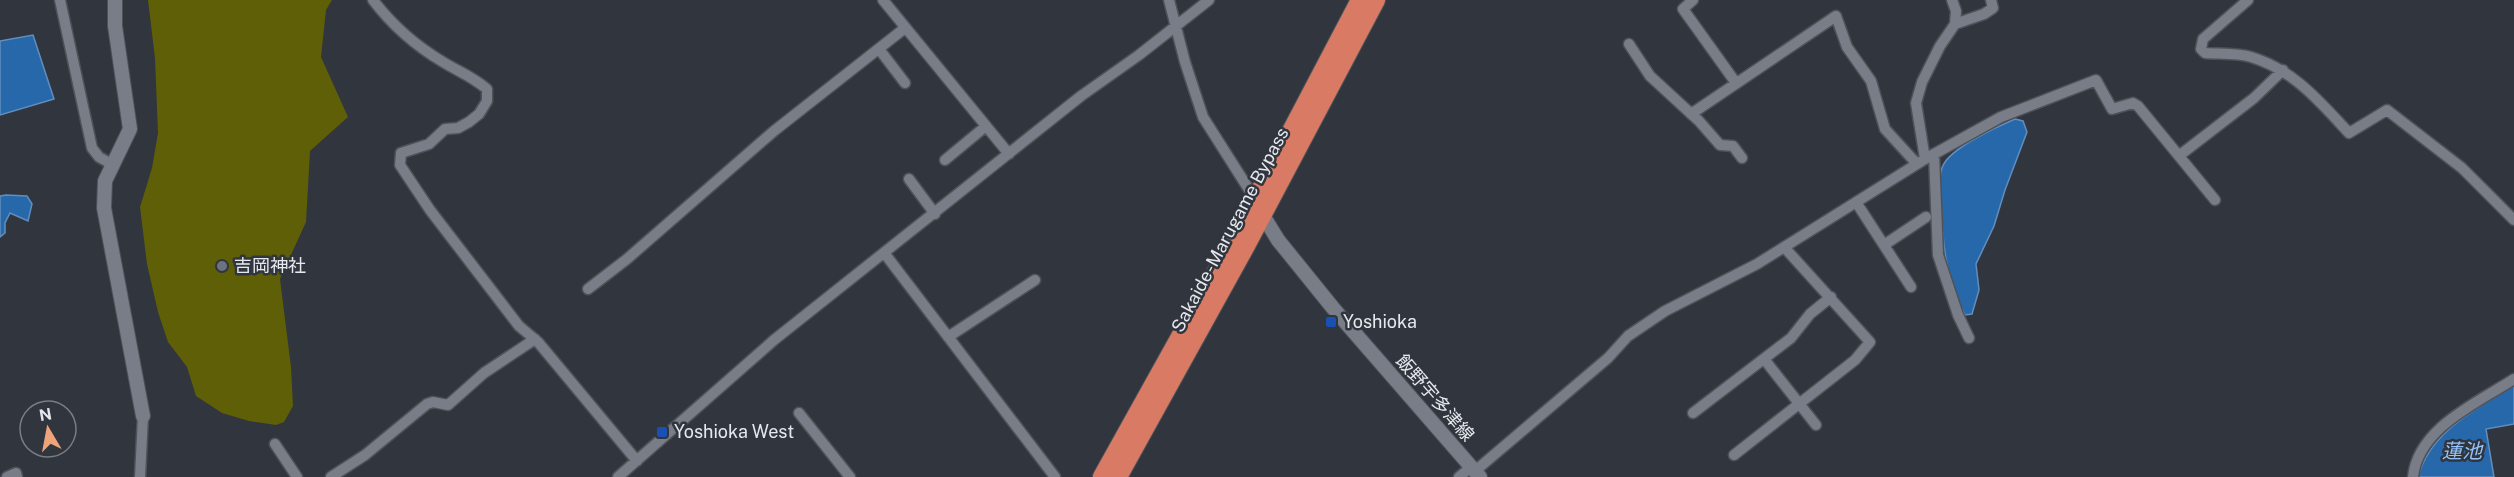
<svg xmlns="http://www.w3.org/2000/svg" width="2514" height="477" font-family="'Public Sans','Noto Sans JP',sans-serif">
<style>
.forest{fill:#5e5f07}
.water{fill:#2768ab;stroke:#608ebf;stroke-width:1.5}
.lines{fill:none;stroke-linecap:round;stroke-linejoin:round}
.street-casing{stroke:#4e5258;stroke-width:13}
.secondary-casing{stroke:#4e5258;stroke-width:16}
.highway-casing{stroke:#4e5258;stroke-width:20}
.street{stroke:#787d87;stroke-width:10}
.secondary{stroke:#787d87;stroke-width:14}
.highway{stroke:#d97b64;stroke-width:18}
.worship-dot{fill:#6b7280;stroke:#31353e;stroke-width:2}
.transit-dot{fill:#1a4fb4;stroke:#31353e;stroke-width:2}
.labels{text-anchor:middle;stroke-width:5;stroke-linejoin:round;paint-order:stroke}
.street-label{font-size:18px;fill:#e5e8ed;stroke:#31353e}
.poi-label{font-size:18px;fill:#e5e8ed;stroke:#31353e;text-anchor:start}
.water-label{font-size:20px;font-style:italic;fill:#93c3fa;stroke:#31353e}
</style>
<rect width="100%" height="100%" fill="#31353e"/>
<path class="forest" d="M148,0H332L326,10L321,57L348,117L310,151L306,222L280,279L291,367L293,406L284,422L276,425L249,421L222,413L196,396L187,367L168,342L158,312L147,264L140,207L152,168L158,133L155,58Z"/>
<path class="water" d="M33,35L54,99L0,115V41Z
M2015,119L2023,121L2027,132L2005,190L1994,226L1976,264L1979,290L1972,314L1965,315C1945,279 1942,238 1941,198C1940,187 1938,172 1945,162C1956,146 1996,127 2015,119Z
M6,195L27,196L32,204L28,221L10,213L5,223V233L0,237V196Z
M2514,385V424L2486,429L2494,477H2418C2430,431 2477,409 2514,385Z"/>
<g class="lines">
<g class="street-casing">
<path id="street" d="M60,0L92,148L99,157L113,165
M373,0C392,25 416,46 443,62C461,73 470,75 487,89V101L479,114L469,122L458,128L445,129L429,144L401,153L400,165L430,210L519,326L538,342L637,461
M883,0L1009,154
M1169,0L1185,62L1203,117L1255,199
M1693,0L1683,9L1736,83
M2248,0L2203,39L2201,49L2205,53C2220,54 2238,53 2251,57C2294,70 2320,102 2349,133L2387,110L2462,168L2514,220
M1955,24L1984,14L1993,8L1991,0
M1629,44L1650,76L1699,121L1720,145L1733,146L1742,158
M879,49L905,83
M1691,114L1836,16L1847,47L1871,81L1885,129L1917,164
M1934,155L1938,255L1958,315L1969,338
M2180,155L2254,98L2283,70
M1925,159L1916,103L1922,82L1940,46L1955,24L1956,11L1952,0
M945,160L986,126
M909,179L935,214
M1856,202L1911,287
M1884,245L1926,217
M885,254L1055,477
M588,289L627,259L774,131L905,28
M948,337L1035,280
M1764,359L1816,425
M799,413L850,477
M1693,413L1791,338L1810,314L1831,297
M275,444L297,477
M1734,455L1855,360L1870,342L1784,247
M1475,471L1608,358L1628,336L1665,311L1757,264L1925,159L2001,117L2096,80L2112,109L2133,103L2138,106L2215,200
M7,477L16,473L17,477
M140,477L143,416
M331,477L365,455L427,404L433,402L448,405L484,373L535,339
M618,477L774,340L1081,96L1139,55L1209,0
M1459,477L1471,467
M2413,477C2418,428 2477,403 2514,379"/>
</g>
<g class="secondary-casing">
<path id="secondary" d="M115,0V26L130,129L105,181L104,208L143,416
M1259,209L1278,240L1333,308L1480,477"/>
</g>
<g class="highway-casing">
<path id="highway" d="M1102,477L1235,238L1360,0
M1118,477L1247,244L1376,0"/>
</g>
<use href="#street" class="street"/>
<use href="#secondary" class="secondary"/>
<use href="#highway" class="highway"/>
</g>
<circle class="worship-dot" cx="222" cy="266" r="6"/>
<g class="transit-dot">
<rect x="1325" y="316" width="12" height="12" rx="3"/>
<rect x="656" y="426" width="12" height="12" rx="3"/>
</g>
<g class="labels">
<g class="street-label">
<text transform="translate(1230 230) rotate(-62)" y="6">Sakaide-Marugame Bypass</text>
<text transform="translate(1435 398) rotate(49)" y="6">飯野宇多津線</text>
</g>
<g class="poi-label">
<text x="234" y="272">吉岡神社</text>
<text x="1343" y="328">Yoshioka</text>
<text x="674" y="438">Yoshioka West</text>
</g>
<g class="water-label">
<text x="2462" y="458">蓮池</text>
</g>
</g>
<g transform="translate(48 429) rotate(350)"><circle r="28" fill="#31353e" stroke="#797d84" stroke-width="1.5"/>
<path d="M0-4.5L10 22L0 15L-10 22Z" fill="#efa378"/>
<text y="-9" font-size="16" font-weight="bold" text-anchor="middle" fill="#e5e8ed">N</text>
</g>
</svg>
